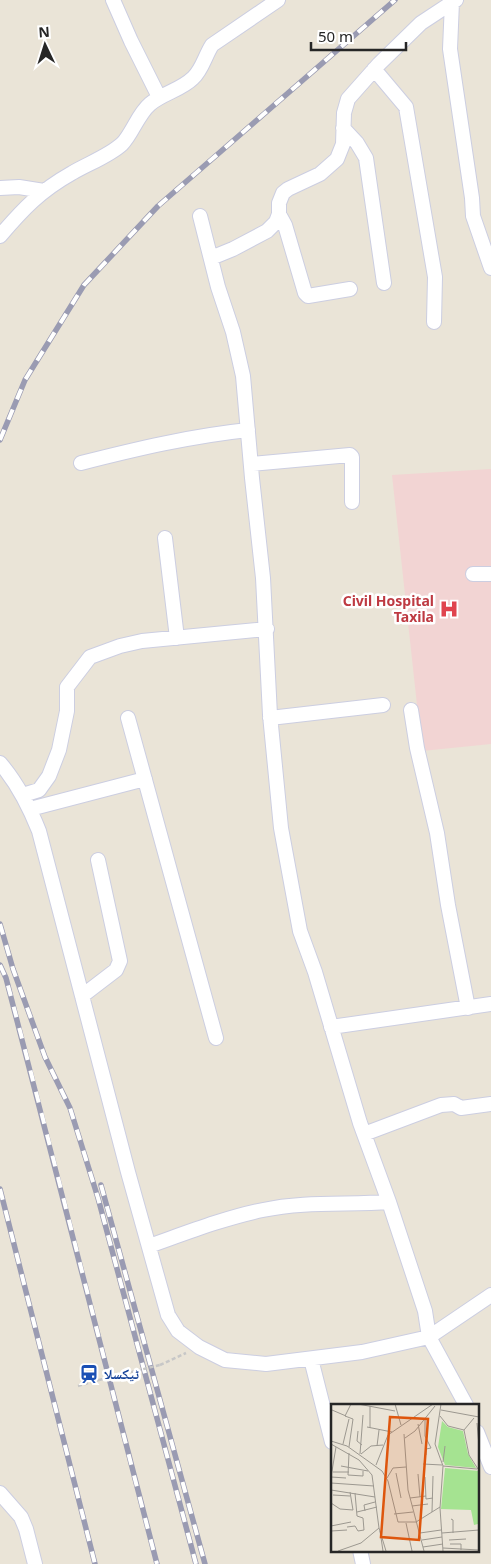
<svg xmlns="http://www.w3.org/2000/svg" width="491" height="1564" font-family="'Noto Sans','Noto Naskh Arabic',sans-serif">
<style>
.medical{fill:#f2d4d3}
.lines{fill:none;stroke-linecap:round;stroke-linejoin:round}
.minor-casing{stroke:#cccee1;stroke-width:16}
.path{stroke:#c7c7c7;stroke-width:2.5;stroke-dasharray:4 2.5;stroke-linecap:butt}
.minor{stroke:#fff;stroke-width:14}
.rail-casing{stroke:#9a9bb2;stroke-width:5.5}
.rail{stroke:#fff;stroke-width:4;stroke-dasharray:11;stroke-linecap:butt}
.path-bridge{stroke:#c7c7c7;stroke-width:2.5;stroke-dasharray:4 2.5;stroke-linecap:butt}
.labels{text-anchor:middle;stroke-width:5;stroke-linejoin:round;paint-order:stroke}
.health-label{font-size:14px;font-weight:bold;fill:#be3a42;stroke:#fff;text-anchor:end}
.transit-label{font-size:14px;font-weight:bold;fill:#164399;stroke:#fff;text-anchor:start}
.inset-road{fill:none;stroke:#9c9890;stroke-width:1}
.view{fill:#de560d;fill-opacity:0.15;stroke:#de560d;stroke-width:2.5}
.inset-edge{fill:none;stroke:#262626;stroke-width:2.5}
</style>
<rect width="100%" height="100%" fill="#eae4d7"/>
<path class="medical" d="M491,469V744L422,751L392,475Z"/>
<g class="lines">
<g class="minor-casing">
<path id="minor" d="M113,0L131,41L159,97
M452,2L450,49L472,198L473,216L491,268
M374,69L406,107L435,277L434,322
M343,128L357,143L366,158L384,283
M0,188L19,187L44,191
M279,214L285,225L305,293L308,296L350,289
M200,216L218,287L233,332L243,376L252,478L263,578L270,715L281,828L300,931L315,972L360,1123L389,1202L425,1311L429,1337L466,1405
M0,236C23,209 40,191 72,173C87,164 109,156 122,144C132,134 138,114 150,104C163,93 181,90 193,78C202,70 205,56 212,45L278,0
M211,258L233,249L267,231L276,222L279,214V203L283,193L288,189L320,174L337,159L343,144L344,113L348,99L379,64L421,23L456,0
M81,463C136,449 191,436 248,430
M251,464L350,455L352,457V502
M165,538L177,638
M473,574H491
M411,710L417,748L437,833L448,905L468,1008
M128,718L216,1038
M270,718L383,705
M0,763C18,784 29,806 39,831L128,1172L168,1315L178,1331L199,1347L225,1360L266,1364L362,1352L429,1337L491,1295
M23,795L39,790L49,776L59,750L67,711V687L90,657L120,646L142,641L267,629
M30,809L145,779
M82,996L116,970L120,961L98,860
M331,1027L491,1004
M364,1134L441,1105L454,1104L461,1108L491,1104
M149,1246C186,1233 224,1218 263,1210C304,1201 347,1205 389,1202
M311,1359L332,1442
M477,1432L491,1467
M0,1493L21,1517L26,1529L35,1564
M360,1550L363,1564"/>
</g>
<path class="path" d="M160,1365L186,1353
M78,1386L99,1380"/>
<use href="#minor" class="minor"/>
<g class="rail-casing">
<path id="rail" d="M0,440L25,380L84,285L158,206L395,0
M0,924L13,969L45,1057L70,1108L98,1198L196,1564
M0,965L6,978C58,1173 106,1369 157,1564
M101,1185L205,1564
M0,1189L95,1564"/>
</g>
<use href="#rail" class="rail"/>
<path class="path-bridge" d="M99,1380L160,1365"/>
</g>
<defs>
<g id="hospital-bare" transform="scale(1.5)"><path d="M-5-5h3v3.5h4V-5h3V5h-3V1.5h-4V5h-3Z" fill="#e0444e" stroke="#fff" stroke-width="2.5" paint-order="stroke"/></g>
<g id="station-bare" transform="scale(1.5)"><path d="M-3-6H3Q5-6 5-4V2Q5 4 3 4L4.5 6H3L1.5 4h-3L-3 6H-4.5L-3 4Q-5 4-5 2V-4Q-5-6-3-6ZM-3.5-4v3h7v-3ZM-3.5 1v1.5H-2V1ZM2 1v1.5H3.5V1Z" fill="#1a4fb4" stroke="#fff" stroke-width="2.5" paint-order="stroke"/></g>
</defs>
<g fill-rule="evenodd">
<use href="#hospital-bare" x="449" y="609"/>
<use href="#station-bare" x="89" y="1374"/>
</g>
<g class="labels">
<g class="health-label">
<text x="434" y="606">Civil Hospital<tspan x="434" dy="16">Taxila</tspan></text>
</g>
<g class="transit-label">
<text x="104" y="1379">ٹیکسلا</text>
</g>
</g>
<g transform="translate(331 1404)">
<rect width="148" height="148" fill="#eae4d7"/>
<path d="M111,17L117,23L132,27L137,50L145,64L114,61L107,43ZM114,64L148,67L147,120L143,121L140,106L110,105Z" fill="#a5e391"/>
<path class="inset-road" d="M27,0L64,7M64,0L70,21M110,0L104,40L112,62L109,104L112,147M39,2V24M1,6L15,12M110,6L148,13M109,12L117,22L133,26L138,51L147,65M94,15V32L100,44L95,45V51M146,19L148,42M87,20L91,40M36,23L61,28M133,26L143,14M27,27L26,37L31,41M73,30L77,86L93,147M74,34L84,27L104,2M0,37L16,42L51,67L57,77L67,118H85L109,103M0,40L28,56L41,71L48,124L55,147M12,40L18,15M46,42L48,26M18,43L22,15L14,12L20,0M18,49L17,71L32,72V67M29,50L32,11M30,50L40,42L52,41M112,58L114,42M92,60L111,61M45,61L57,31L102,0M10,62L37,67M112,62L146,65M2,68H18M65,69L70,94M87,70L89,93M0,73L5,43M0,73L15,74M94,73L95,95L102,94M56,74L62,64L75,63M0,79L43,82M0,86L44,93M2,91L19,92M79,94L95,92M0,99L9,105L22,106L19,88M81,102L97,100M34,107L33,101L44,98M26,108L46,103M101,108L102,72M63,110L82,108M120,115L122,116V129M75,119L81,147M0,122L20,118M16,123L24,122L27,127L33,126L32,114L26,112L24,89M0,127L16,126M49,127L52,147M89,129L110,126M111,129L148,126M91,136L111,133M118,136L135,135M119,140H130V146M92,143L112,140M112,144L148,146M7,147L30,139L48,124"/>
<path class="view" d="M59,13L97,15L88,136L50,133Z"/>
<rect width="148" height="148" class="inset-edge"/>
</g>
<g transform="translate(45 45) rotate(356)" stroke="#ffffff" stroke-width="4" paint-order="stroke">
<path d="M0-4L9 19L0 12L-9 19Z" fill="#262626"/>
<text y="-8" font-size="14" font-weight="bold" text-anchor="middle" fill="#262626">N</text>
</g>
<path d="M311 42v8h95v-8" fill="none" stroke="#262626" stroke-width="2.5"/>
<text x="318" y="42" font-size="15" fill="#262626" stroke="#ffffff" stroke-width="4" paint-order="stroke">50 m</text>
</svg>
